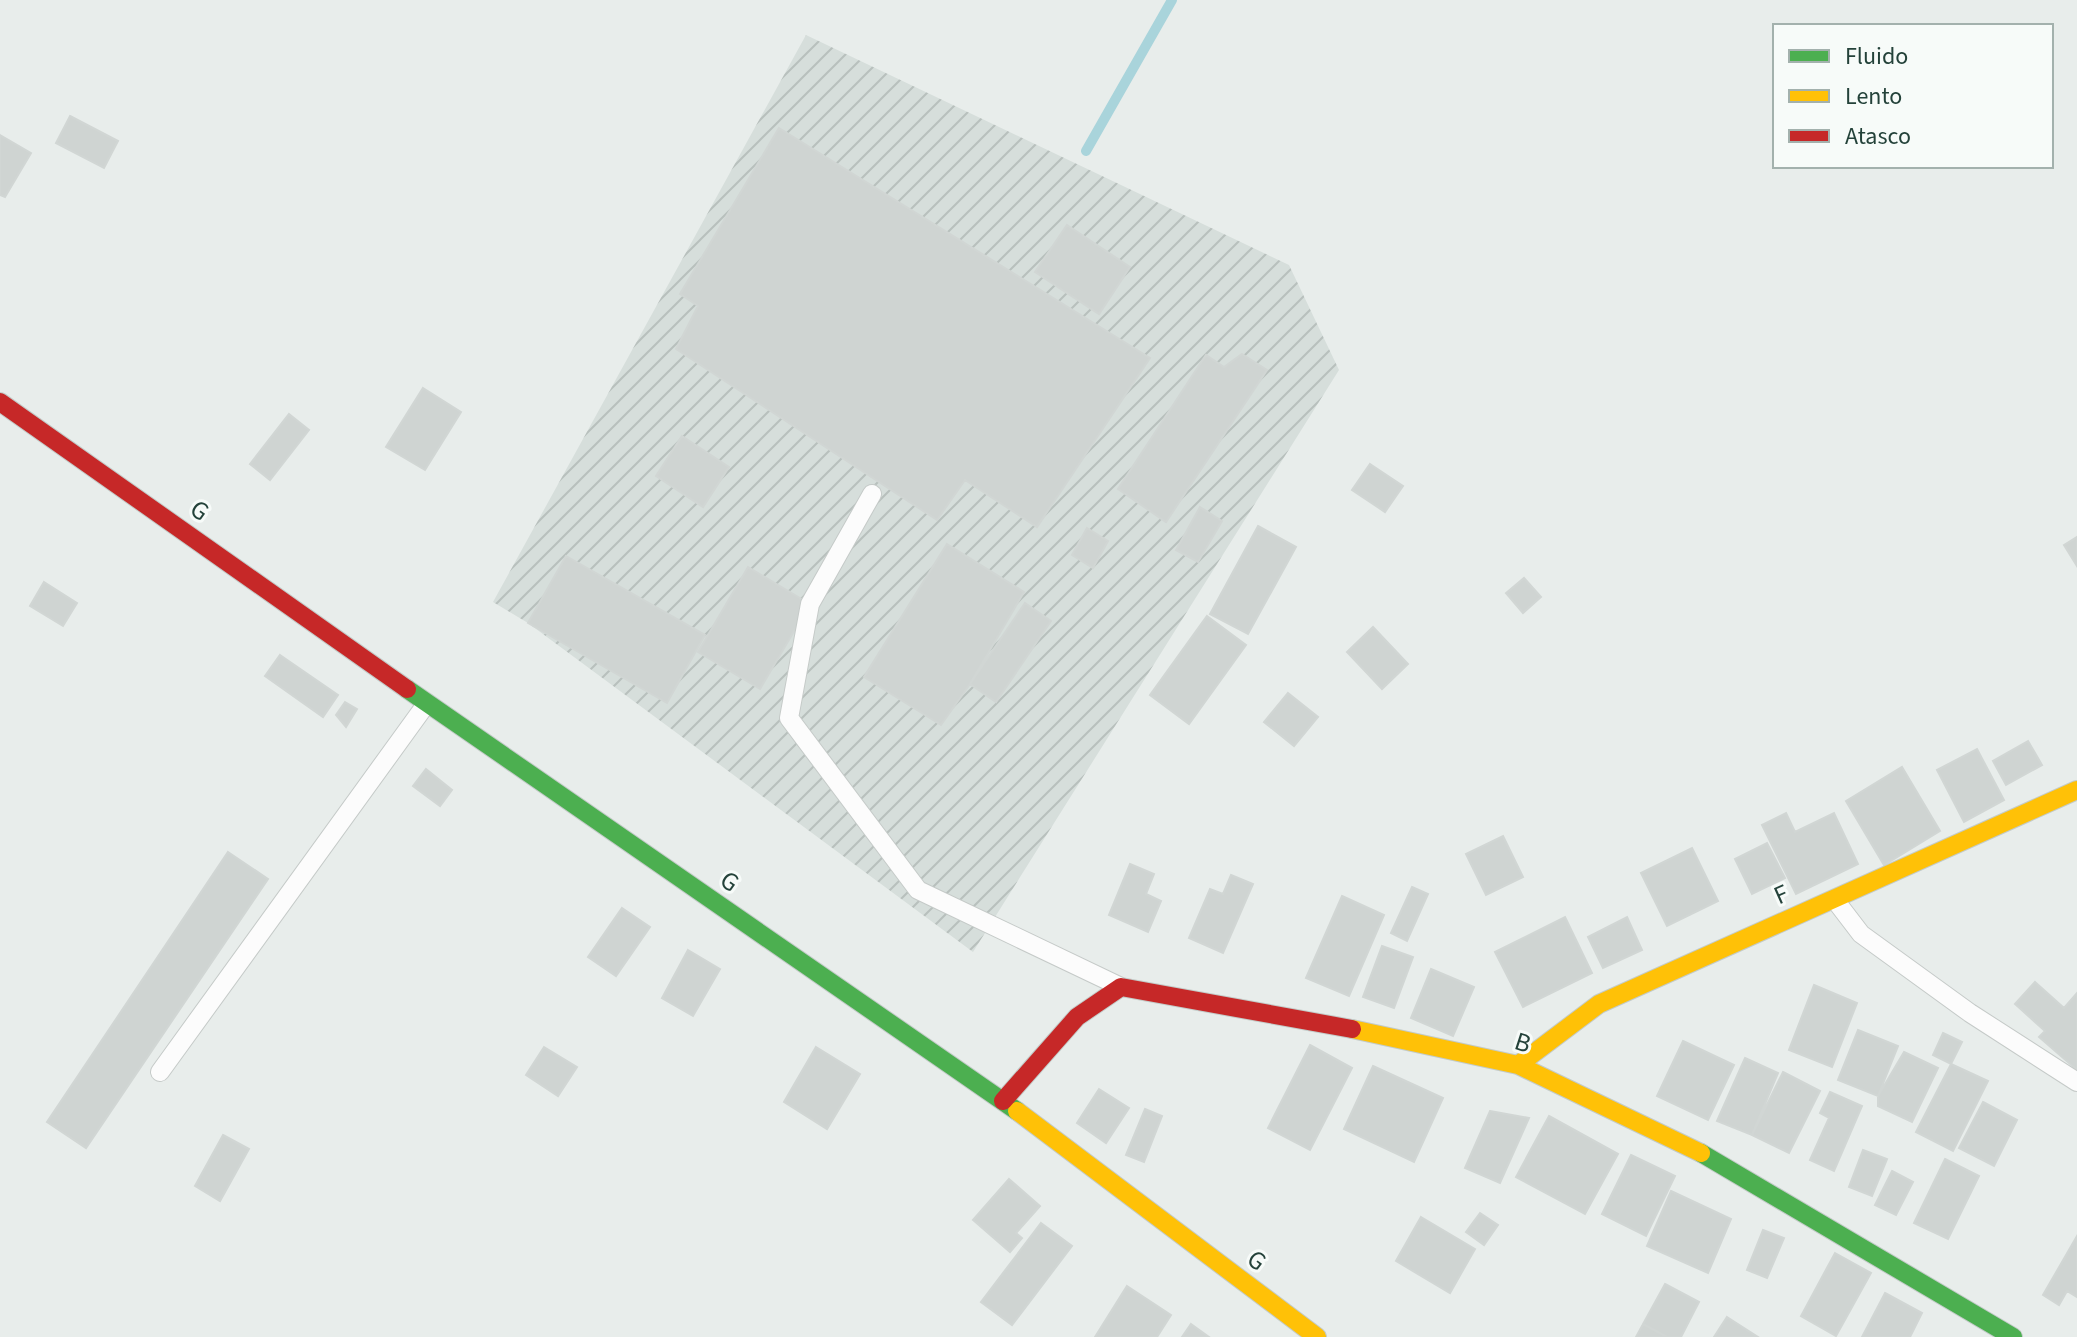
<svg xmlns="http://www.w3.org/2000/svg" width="2077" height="1337" font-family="'Source Sans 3',sans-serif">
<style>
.industrial{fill:url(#industrial-furrows)}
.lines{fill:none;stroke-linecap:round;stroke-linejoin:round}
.stream{stroke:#a9d4db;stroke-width:10}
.building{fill:#cfd4d2;stroke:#d1d6d4;stroke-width:2}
.lane-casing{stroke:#c5cac8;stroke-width:20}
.fast-casing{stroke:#c3cbc8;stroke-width:20}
.slow-casing{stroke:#c3cbc8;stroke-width:20}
.jam-casing{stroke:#c3cbc8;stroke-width:20}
.lane{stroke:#fcfcfc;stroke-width:18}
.fast{stroke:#4caf50;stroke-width:18}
.slow{stroke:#ffc107;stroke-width:18}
.jam{stroke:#c62828;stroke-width:18}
.labels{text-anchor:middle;stroke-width:6;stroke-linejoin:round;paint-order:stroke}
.street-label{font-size:26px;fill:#24423a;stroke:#f7fbf9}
</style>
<defs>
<pattern id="industrial-furrows" width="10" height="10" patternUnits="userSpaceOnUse" patternTransform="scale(2)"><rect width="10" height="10" fill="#d6dedb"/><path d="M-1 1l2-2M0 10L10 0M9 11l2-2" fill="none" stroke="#b8c0bd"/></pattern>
</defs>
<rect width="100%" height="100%" fill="#e8edeb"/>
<path class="industrial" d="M806,35L1289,265L1339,370L973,952L528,623L493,602Z"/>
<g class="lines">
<path class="stream" d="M1086,151L1172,0"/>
</g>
<path class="building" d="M70,116L118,141L104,168L56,143Z
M779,128L1150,358L1037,527L965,480L937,520L676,349L698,306L680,294Z
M0,135L31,153L5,197L0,195Z
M1067,225L1130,267L1099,314L1035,272Z
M1242,354L1267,370L1166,522L1118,489L1206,355L1224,367Z
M423,388L461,412L425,470L386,447Z
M289,414L309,430L270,480L250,464Z
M682,436L729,467L703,507L656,476Z
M1370,464L1403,486L1385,512L1352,490Z
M1200,507L1222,521L1198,562L1176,550Z
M1258,526L1296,547L1248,634L1210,614Z
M1087,528L1108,541L1093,568L1072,555Z
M2077,537V566L2064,545Z
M947,544L1024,592L970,684L941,725L864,677Z
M566,556L705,635L667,703L528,623Z
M748,567L810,604L760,689L698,652Z
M1524,578L1541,597L1523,613L1506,593Z
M44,582L77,603L63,626L30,606Z
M1025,603L1051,621L996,702L970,684Z
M1207,616L1246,645L1189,724L1150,695Z
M1373,627L1408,664L1382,689L1347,652Z
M280,655L338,695L323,717L265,676Z
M1288,693L1318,717L1294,746L1264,722Z
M345,702L357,709L346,727L336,715Z
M2028,741L2042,765L2006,785L1993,761Z
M1977,749L2004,800L1964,822L1937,770Z
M1902,767L1940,831L1884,865L1846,801Z
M426,769L452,790L440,806L413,786Z
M1786,813L1795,832L1834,813L1858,864L1796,894L1762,825Z
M1503,836L1523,877L1486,895L1466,854Z
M1767,843L1785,878L1752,894L1735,859Z
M1692,848L1718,901L1667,926L1641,873Z
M228,852L268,879L86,1148L47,1122Z
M1130,864L1154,874L1146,894L1161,901L1148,932L1109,915Z
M1231,875L1253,884L1223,953L1189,938L1210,889L1223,894Z
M1412,887L1428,894L1407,941L1391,933Z
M1342,896L1384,915L1349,996L1306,978Z
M622,908L650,927L616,976L588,957Z
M1565,917L1592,973L1523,1007L1495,952Z
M1627,917L1642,950L1603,968L1588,937Z
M1382,946L1413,957L1394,1008L1363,997Z
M688,950L720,969L693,1016L662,998Z
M1431,969L1474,987L1453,1036L1411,1018Z
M2035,982L2064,1008L2077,993V1070L2039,1037L2045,1031L2015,1004Z
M1814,985L1857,1003L1832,1067L1789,1050Z
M1858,1030L1898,1046L1878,1096L1838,1080Z
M1943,1033L1962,1042L1951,1064L1933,1055Z
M1683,1041L1734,1065L1708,1120L1657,1096Z
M1310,1045L1352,1068L1310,1150L1268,1128Z
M544,1047L577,1067L558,1096L526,1075Z
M816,1047L860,1074L827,1129L784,1102Z
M1904,1052L1938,1068L1912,1122L1878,1106V1096Z
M1745,1058L1778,1073L1752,1135L1717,1121Z
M1951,1064L1988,1081L1953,1151L1916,1132Z
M1373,1066L1443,1098L1414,1162L1344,1129Z
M1783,1072L1820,1091L1789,1153L1752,1135Z
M1099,1089L1129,1108L1106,1143L1077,1123Z
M1830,1092L1862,1106L1834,1171L1810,1160L1829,1118L1820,1113Z
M1983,1102L2017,1120L1994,1166L1959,1148Z
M1145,1109L1162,1116L1144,1162L1126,1155Z
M1490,1111L1529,1118L1500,1183L1465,1168Z
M1549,1116L1618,1154L1585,1214L1516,1177Z
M223,1135L249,1149L220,1201L195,1186Z
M1863,1150L1887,1159L1872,1196L1849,1187Z
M1631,1155L1675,1176L1646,1236L1602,1214Z
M1945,1159L1979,1176L1948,1239L1914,1223Z
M1892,1171L1913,1182L1896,1215L1875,1205Z
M1009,1179L1040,1206L1016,1233L1022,1238L1010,1252L973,1220Z
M1671,1191L1731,1219L1708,1273L1647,1246Z
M1480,1213L1498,1225L1484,1245L1466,1232Z
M1421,1217L1475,1249L1450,1293L1396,1261Z
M1041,1223L1072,1246L1012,1325L981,1302Z
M1763,1230L1784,1238L1767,1278L1747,1270Z
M2077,1236V1297L2067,1291L2059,1305L2043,1295Z
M1835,1253L1871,1273L1836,1336L1801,1316Z
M1665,1284L1699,1302L1681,1337H1667L1643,1324Z
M1127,1286L1171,1315L1157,1337H1095Z
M1885,1293L1922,1313L1910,1337H1862Z
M1727,1317L1758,1337H1714Z
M1191,1324L1209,1337H1182Z
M1643,1324L1667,1337H1636Z"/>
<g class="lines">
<g class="lane-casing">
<path id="lane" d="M872,494L810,604L789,718L918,890L1119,986
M1835,900L1861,934L1970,1013L2077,1082
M160,1072L427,703"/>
</g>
<g class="fast-casing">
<path id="fast" d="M407,689L1017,1111
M1701,1153L2013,1337"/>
</g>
<g class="slow-casing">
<path id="slow" d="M1352,1029L1518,1065L1701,1153
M1518,1065L1599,1004L2077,790
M1017,1111L1317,1337"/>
</g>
<g class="jam-casing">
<path id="jam" d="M0,402L407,689
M1003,1101L1077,1017L1121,987L1352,1029"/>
</g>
<use href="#lane" class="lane"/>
<use href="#fast" class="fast"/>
<use href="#slow" class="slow"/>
<use href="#jam" class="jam"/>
</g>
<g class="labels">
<g class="street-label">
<text transform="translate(200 510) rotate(35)" y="9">G</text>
<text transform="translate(730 881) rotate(35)" y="9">G</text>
<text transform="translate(1781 894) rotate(-24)" y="9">F</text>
<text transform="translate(1523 1042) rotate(18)" y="9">B</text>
<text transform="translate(1257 1260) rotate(37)" y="9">G</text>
</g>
</g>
<rect x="1773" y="24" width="280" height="144" fill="#f7fbf9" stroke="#a3b1ad" stroke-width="2"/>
<rect x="1789" y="50" width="40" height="12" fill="#4caf50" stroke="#a3b1ad" stroke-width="2"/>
<text x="1845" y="64" font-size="24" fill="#24423a">Fluido</text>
<rect x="1789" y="90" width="40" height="12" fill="#ffc107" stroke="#a3b1ad" stroke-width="2"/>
<text x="1845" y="104" font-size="24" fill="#24423a">Lento</text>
<rect x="1789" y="130" width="40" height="12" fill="#c62828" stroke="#a3b1ad" stroke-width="2"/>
<text x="1845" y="144" font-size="24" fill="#24423a">Atasco</text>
</svg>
